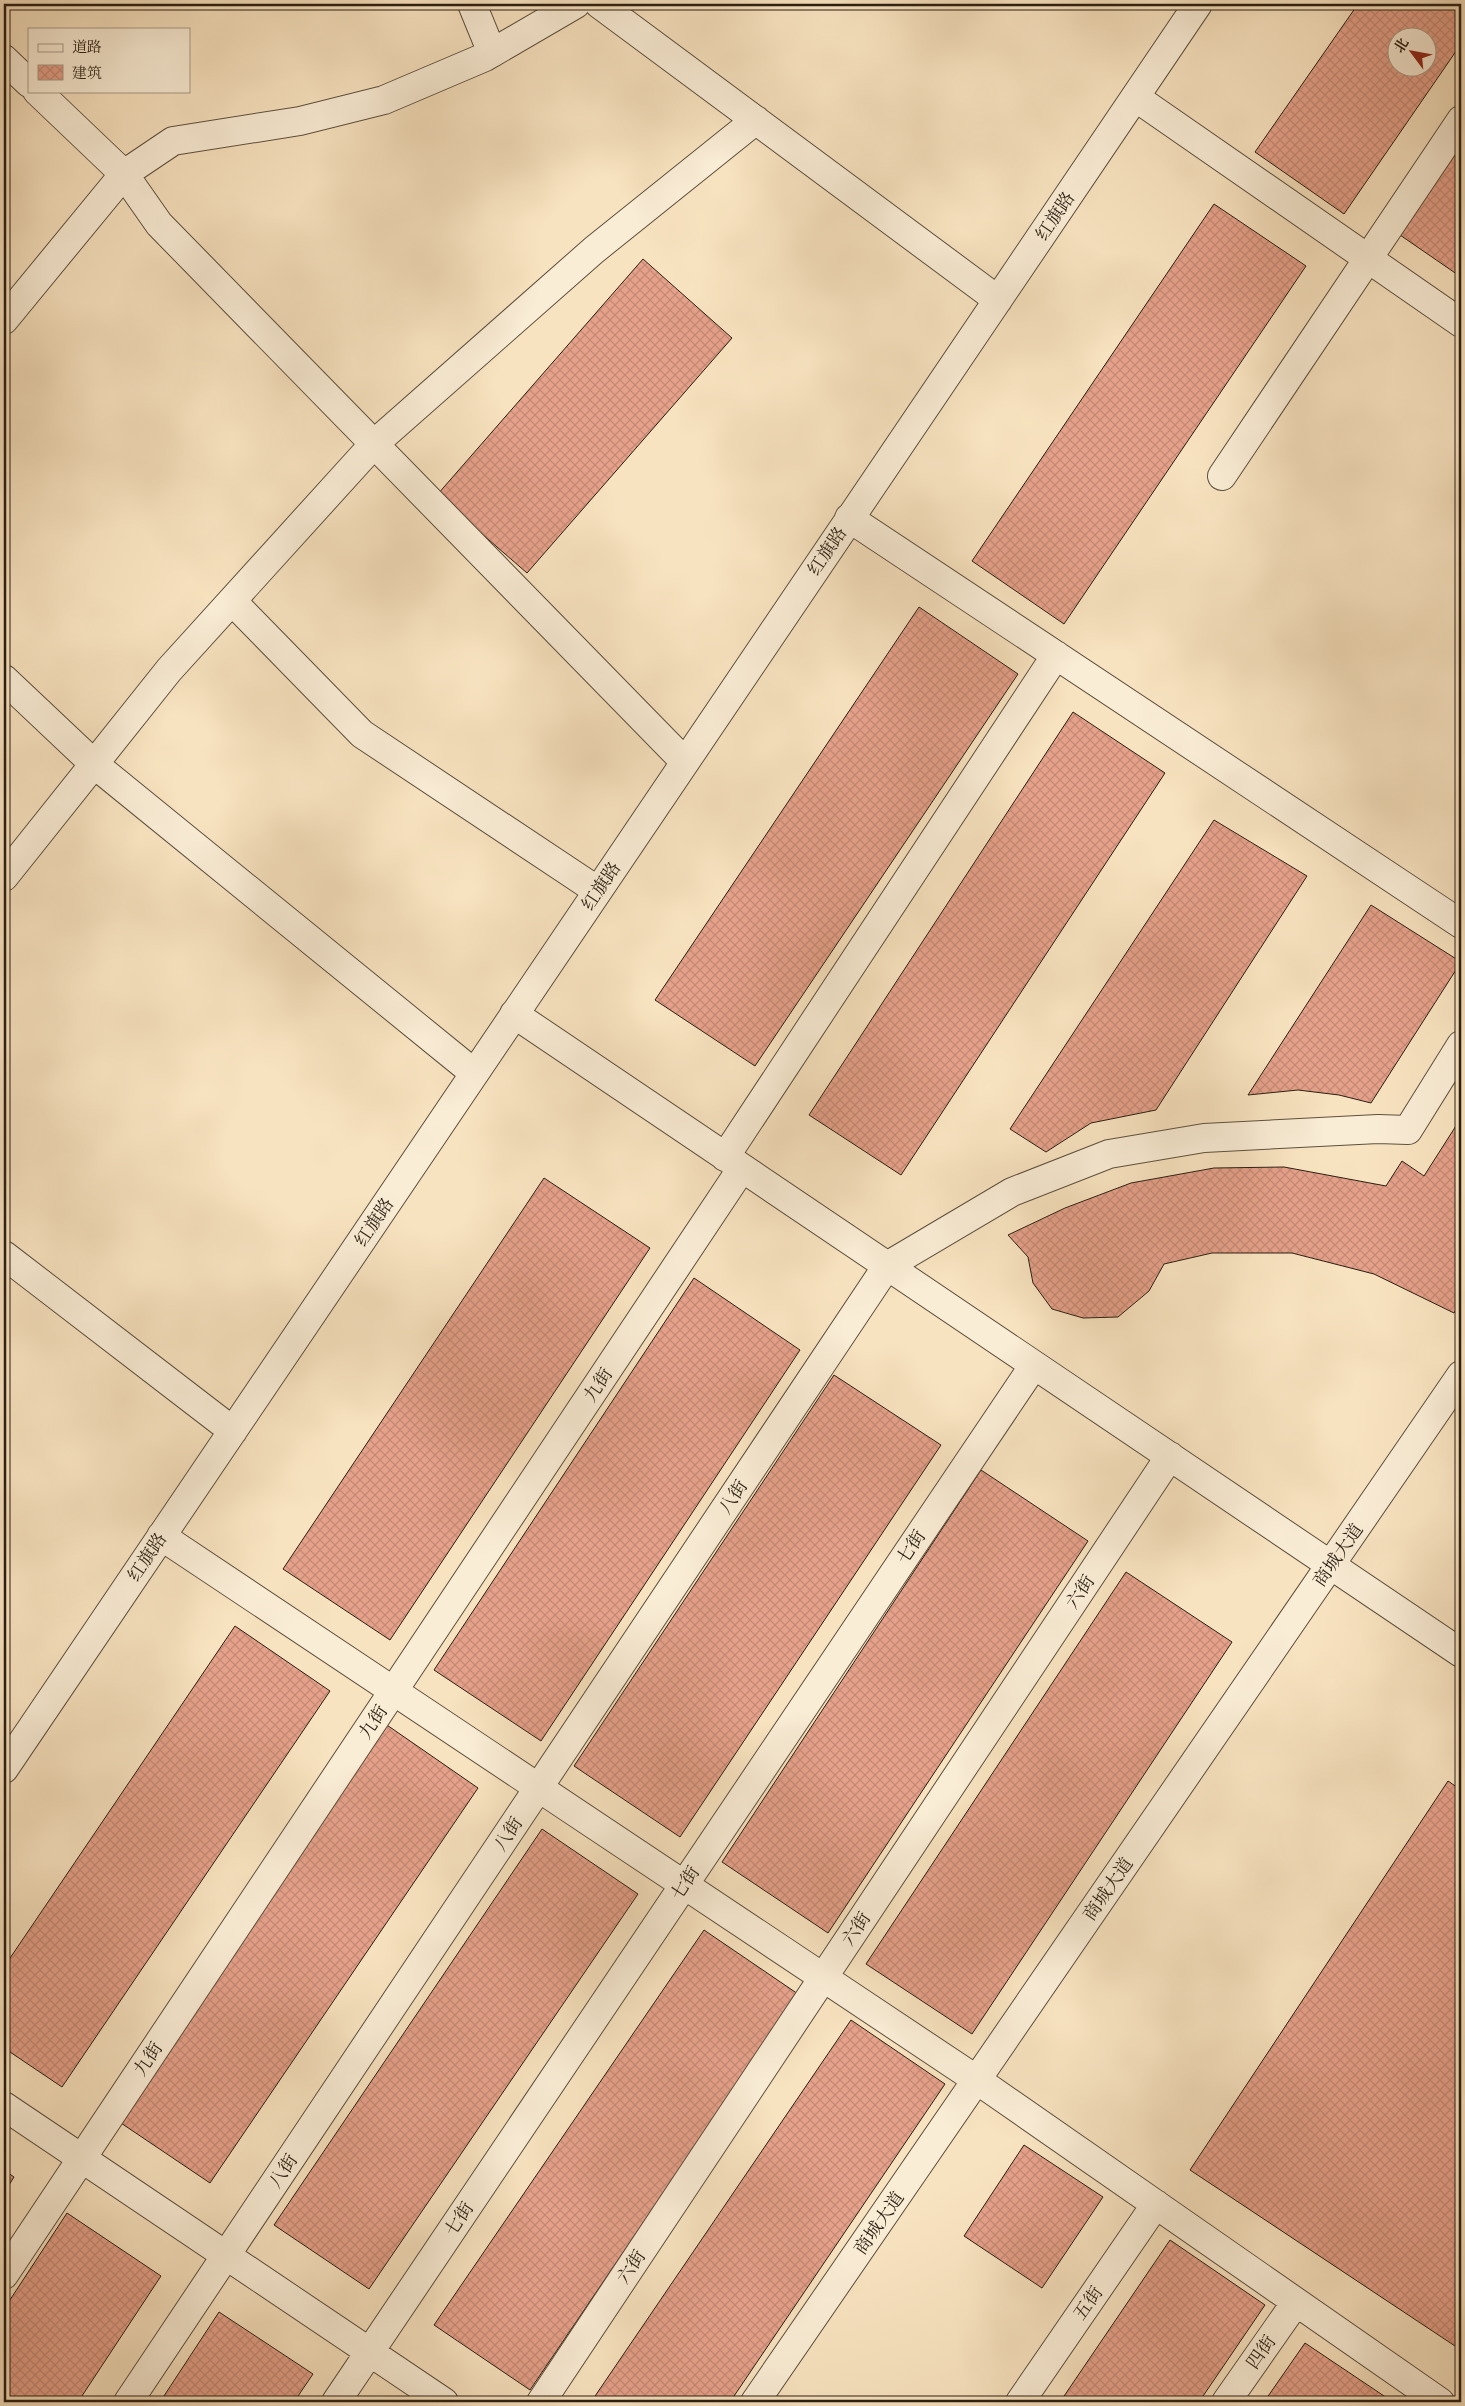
<svg xmlns="http://www.w3.org/2000/svg" width="1465" height="2406" font-family="'IM FELL DW Pica','Noto Serif SC',serif">
<style>
.building{fill:url(#building-cross-hatch);stroke:#2a1f12;fill-rule:evenodd}
.lines{fill:none;stroke-linecap:round;stroke-linejoin:round}
.minor-casing{stroke:#5e503e;stroke-width:30}
.minor{stroke:#faedd6;stroke-width:28}
.labels{text-anchor:middle;stroke-width:4;stroke-linejoin:round;paint-order:stroke}
.street-label{font-size:18px;fill:#2a1f12;stroke:#faedd6}
</style>
<defs>
<pattern id="building-cross-hatch" width="8" height="8" patternUnits="userSpaceOnUse" patternTransform="scale(1.25)"><rect width="8" height="8" fill="#e6a18a"/><path d="M0 0l8 8M0 8l8-8" fill="none" stroke="#c58a76"/></pattern>
</defs>
<rect width="100%" height="100%" fill="#f8e3c0"/>
<filter id="stains"><feTurbulence type="fractalNoise" baseFrequency=".004" numOctaves="4"/><feColorMatrix values="0 0 0 0 .2 0 0 0 0 .09 0 0 0 0 .02 0 0 0 .5 -.17"/></filter>
<radialGradient id="worn" r=".72"><stop offset=".6" stop-color="#630" stop-opacity="0"/><stop offset="1" stop-color="#630" stop-opacity=".3"/></radialGradient>
<path class="building" d="M1358,4H1461V44L1344,214L1255,152ZM1398,38H1428V68H1398Z
M1461,146V277L1400,235Z
M1214,204L1306,266L1064,624L972,561Z
M643,259L732,338L527,573L437,495Z
M919,607L1018,674L755,1066L655,1000Z
M1073,712L1165,773L901,1175L809,1115Z
M1214,820L1307,876L1156,1110L1091,1123L1046,1152L1010,1129Z
M1371,905L1461,962L1371,1103L1339,1095L1298,1090L1248,1095Z
M1461,1118V1301L1454,1313L1374,1274L1292,1253H1212L1164,1264L1149,1291L1118,1317L1083,1318L1052,1309L1033,1283L1028,1257L1008,1235L1065,1208L1131,1183L1214,1168L1284,1167L1386,1186L1402,1161L1424,1176Z
M544,1178L650,1248L390,1640L283,1569Z
M694,1278L800,1350L541,1741L434,1670Z
M834,1375L941,1445L680,1837L574,1766Z
M981,1470L1088,1541L828,1933L722,1862Z
M1126,1572L1232,1642L972,2034L866,1964Z
M235,1626L330,1691L62,2087L4,2048V1967Z
M384,1723L478,1788L210,2183L115,2119Z
M1448,1781L1461,1790V2350L1190,2170Z
M542,1829L638,1894L369,2289L274,2225Z
M704,1930L798,1994L530,2390L434,2325Z
M851,2020L945,2084L730,2402H591Z
M1024,2145L1103,2197L1042,2288L964,2236Z
M4,2170L14,2177L4,2193Z
M67,2213L161,2276L78,2402H4V2309Z
M1170,2240L1265,2305L1199,2402H1060Z
M219,2312L313,2374L294,2402H160Z
M1305,2343L1393,2402H1264Z"/>
<g class="lines">
<g class="minor-casing">
<path id="minor" d="M472,4L492,53
M599,4L998,300
M4,59L29,83
M37,91L124,174L159,224L685,762
M1135,97L1461,323
M4,320L124,174L173,141L300,121L384,100L485,57L576,4
M1222,476L1461,120
M849,518L1461,924
M232,601L362,734L598,891
M4,679L94,764L474,1073
M4,877L169,670L374,444L594,250L756,120
M514,1014L1461,1653
M725,1157L1056,655
M4,1255L233,1431
M161,1536L977,2080L1440,2402
M4,1769L1198,4
M4,2106L444,2402
M4,2275L742,1168
M128,2402L887,1266L1012,1192L1109,1154L1204,1138L1378,1129L1408,1130L1461,1045
M336,2402L1034,1365
M541,2402L1170,1456
M755,2402L1461,1375
M1020,2402L1156,2204
M1226,2402L1296,2302"/>
</g>
<use href="#minor" class="minor"/>
</g>
<g class="labels">
<g class="street-label">
<text transform="translate(1055 216) rotate(-56)" y="6">红旗路</text>
<text transform="translate(827 551) rotate(-56)" y="6">红旗路</text>
<text transform="translate(601 886) rotate(-56)" y="6">红旗路</text>
<text transform="translate(374 1222) rotate(-56)" y="6">红旗路</text>
<text transform="translate(598 1385) rotate(-56)" y="6">九街</text>
<text transform="translate(733 1497) rotate(-56)" y="6">八街</text>
<text transform="translate(911 1547) rotate(-56)" y="6">七街</text>
<text transform="translate(1338 1555) rotate(-55)" y="6">商城大道</text>
<text transform="translate(147 1557) rotate(-56)" y="6">红旗路</text>
<text transform="translate(1080 1592) rotate(-56)" y="6">六街</text>
<text transform="translate(373 1722) rotate(-56)" y="6">九街</text>
<text transform="translate(508 1834) rotate(-56)" y="6">八街</text>
<text transform="translate(685 1883) rotate(-56)" y="6">七街</text>
<text transform="translate(1108 1889) rotate(-55)" y="6">商城大道</text>
<text transform="translate(856 1929) rotate(-56)" y="6">六街</text>
<text transform="translate(148 2059) rotate(-56)" y="6">九街</text>
<text transform="translate(283 2171) rotate(-56)" y="6">八街</text>
<text transform="translate(459 2219) rotate(-56)" y="6">七街</text>
<text transform="translate(879 2223) rotate(-55)" y="6">商城大道</text>
<text transform="translate(631 2267) rotate(-56)" y="6">六街</text>
<text transform="translate(1088 2303) rotate(-55)" y="6">五街</text>
<text transform="translate(1261 2352) rotate(-55)" y="6">四街</text>
</g>
</g>
<rect width="1465" height="2406" fill="none" stroke="#f8e3c0" stroke-width="20"/>
<rect x="5" y="5" width="1455" height="2396" fill="none" stroke="#2a1f12" stroke-width="2.5"/>
<rect x="10" y="10" width="1445" height="2386" fill="none" stroke="#2a1f12"/>
<rect x="28" y="28" width="162" height="65" fill="#faedd6" stroke="#a79b88"/>
<rect x="38" y="44" width="25" height="8" fill="#faedd6" stroke="#a79b88"/>
<text x="72" y="52" font-size="15" fill="#2a1f12">道路</text>
<rect x="38" y="65" width="25" height="15" fill="url(#building-cross-hatch)" stroke="#a79b88"/>
<text x="72" y="78" font-size="15" fill="#2a1f12">建筑</text>
<g transform="translate(1412 52) rotate(302)"><circle r="24" fill="#faedd6" stroke="#a79b88"/>
<path d="M0-4L9 19L0 12L-9 19Z" fill="#8f2418"/>
<text y="-8" font-size="14" font-weight="bold" text-anchor="middle" fill="#2a1f12">北</text>
</g>
<rect width="100%" height="100%" filter="url(#stains)"/>
<rect width="100%" height="100%" fill="url(#worn)"/>
</svg>
